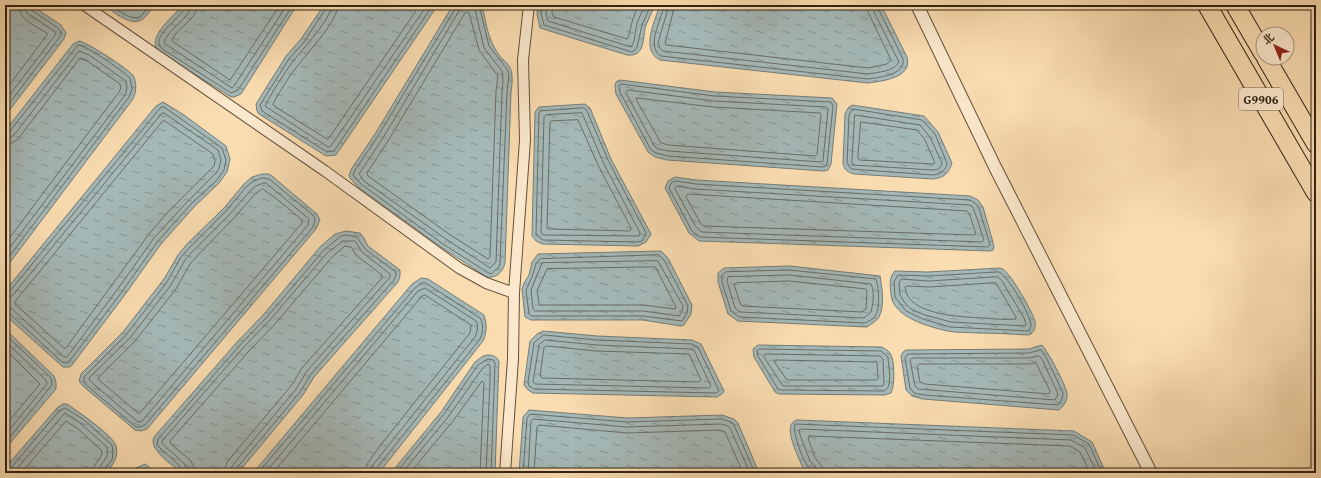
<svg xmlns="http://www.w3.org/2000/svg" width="1321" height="478" font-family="'Gentium Book Plus','Noto Serif SC',serif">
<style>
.water{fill:url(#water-ripples);stroke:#767c76}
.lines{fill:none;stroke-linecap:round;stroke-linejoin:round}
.shore{stroke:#6a6d66;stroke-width:1}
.minor-casing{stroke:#63503b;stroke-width:12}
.tertiary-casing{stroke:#63503b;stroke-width:14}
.motorway-casing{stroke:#312214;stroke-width:20}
.minor{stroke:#fbe8cc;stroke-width:10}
.tertiary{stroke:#fbe8cc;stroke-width:12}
.motorway{stroke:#f9dcb0;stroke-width:18}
.labels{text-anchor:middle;stroke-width:3.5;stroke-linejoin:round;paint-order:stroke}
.shield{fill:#fbe8cc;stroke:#6e5d4b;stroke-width:1}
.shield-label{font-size:13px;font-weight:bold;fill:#312214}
</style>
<defs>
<pattern id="water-ripples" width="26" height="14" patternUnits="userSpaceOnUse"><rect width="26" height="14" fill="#a4b8b7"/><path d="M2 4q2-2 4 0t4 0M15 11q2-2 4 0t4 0" fill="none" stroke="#869594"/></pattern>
</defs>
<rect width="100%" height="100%" fill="#f9dcb0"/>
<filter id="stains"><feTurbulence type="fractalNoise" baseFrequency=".005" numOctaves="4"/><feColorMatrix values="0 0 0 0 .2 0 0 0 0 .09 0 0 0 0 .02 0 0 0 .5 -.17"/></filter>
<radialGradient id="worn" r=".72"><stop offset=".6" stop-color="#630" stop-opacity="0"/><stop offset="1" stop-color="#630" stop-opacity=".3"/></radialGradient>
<path class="water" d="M5,5H31L61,25L66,33L64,39L5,116Z
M104,5H153C151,9 148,15 144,18C132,29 114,12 104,5Z
M183,5H297L241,94L234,97H231L158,51C146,37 175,15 183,5Z
M324,5H438L336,155L326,156L259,114L257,111L256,104L286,56L301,39Z
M453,5H482C485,18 487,33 493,45C504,68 516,59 511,92L505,263C503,273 494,280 485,276L441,247L358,187L350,178L349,175L352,168L375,134Z
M538,5H655C652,12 649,18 646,25C642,38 646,57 627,55L540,28L537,14Z
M660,5H881L907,57C913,78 882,81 868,83L660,60C640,50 655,21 660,5Z
M79,41C87,42 132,71 134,77C137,85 136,92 133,99L5,269V131L73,44Z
M620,80L715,92L832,98L837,104L831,164L828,170L824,171L667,160L655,157L648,152L616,94L615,86L616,82Z
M163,102L184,115L226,146L230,159L227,172L219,183L194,207L161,244L124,296L72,365L70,367H63L5,315V291L156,106Z
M585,104L590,108L611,159L651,234L646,242L638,246L542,244L536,241L532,236L535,112L539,107Z
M852,105L924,116L938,132L952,163C949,173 944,178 933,179L854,174C847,172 844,170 843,163L845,114L848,108Z
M262,174H269L272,176L317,214L320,220L316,229L147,429L141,431L135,430L83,386L79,381L81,374L123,332L164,279L178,255L187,244L224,208L244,184L252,177Z
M675,177L696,180L970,196L978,200L983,207L994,246L993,250L990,251L699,241L689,233L665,188L668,181Z
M346,231L360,233L364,238L368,246L400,270V276L398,282L314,377L303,395L238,473H182C173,465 148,450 154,437L237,342L264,314L320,247L335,234Z
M661,251L668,258L692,305L691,314L684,325L681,326L643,320H531L525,317L522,289L524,283L529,275L532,262L538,254Z
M790,266L880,276C882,288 885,305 879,317C877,321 871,324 867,327L738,321L728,314L718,282V273L724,268Z
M1000,268C1003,269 1005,270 1007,273C1014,280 1034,314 1035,322C1036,327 1034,331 1031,334L1028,335C1010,334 993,333 976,333C967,332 957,333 948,331C929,327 892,317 891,294C890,285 889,277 895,271L928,272Z
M421,278L428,279L484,315C487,325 487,332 483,341L379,473H253L412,284Z
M5,329L54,376L56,382V389L5,449Z
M543,331L597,336L692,340L701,344L724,391L722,394L717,397L533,393L528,390L524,385L530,341L537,334Z
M758,345L882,347C885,349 888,350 890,353C895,360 895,386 891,393L884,395L779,394L775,392L754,357L753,349Z
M1042,345C1049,353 1065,384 1067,393C1068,400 1064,406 1059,410L923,399L912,396L906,390L901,356L903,352L906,350L1029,349Z
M487,355C493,355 496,356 499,361L495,473H391L441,412L475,362L483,356Z
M63,404H67C76,410 114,436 116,446C119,458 113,464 106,473H5V468L57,408Z
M529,410L627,418L722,415L734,419L738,423L759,473H519L523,417Z
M797,420L1074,431L1092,442L1106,473H811L804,469L802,466C798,455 781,424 797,420Z
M145,464L157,473H131L136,468Z"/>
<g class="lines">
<path class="shore" d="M111,5C118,10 131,22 141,16C144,14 146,8 148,5
M186,5C185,16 150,35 161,48L231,93L238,90L293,5
M191,5C190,19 168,28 164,43L232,88L234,86L287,5
M197,5C197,21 176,27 172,41L230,80L280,5
M327,5L326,8L304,42L289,59L260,105L262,111L327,152L334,151L433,5
M332,5C331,19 303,49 293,61C284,74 272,92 265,106L328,147L331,146L427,5
M338,5C337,22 309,51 299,64C289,76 280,91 273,104L274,106L327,139L329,138L420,5
M456,5L455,9L378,136L355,170L353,175L361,184L443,244L487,272L491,274L499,267L500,263L507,92L509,75L507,69L489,46L479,5
M461,5L459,11L383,138L359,174L364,181L446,239L490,268L496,262L502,92L503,80L502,71L484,48L474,5
M542,5L541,14L544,25L632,52L635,50L637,47L642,25L651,5
M547,5L546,14L548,21L631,47L634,41L637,23L645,5
M553,5L552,13L554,17L627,39L628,38L632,22L638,5
M664,5C662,19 645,47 661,56L868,79C880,77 898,76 903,64V59L878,8V5
M669,5L658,43L660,48L663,51L868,74C878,72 893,72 899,62L873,10L872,5
M675,5L665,43L666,45L868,68L887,64L891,60L868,12L866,5
M467,12L469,13L479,50L498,76L496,91L490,257L488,259L449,234L368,176L367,173L388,141L465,13Z
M621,84L714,96L831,102L833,106L827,164L826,166L823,167L668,156L656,153L651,150L620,92L619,86Z
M628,90L714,101L826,107L828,109L823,161L821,162L669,151L658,149L655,147L626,93Z
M5,91L47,35V33C36,26 19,20 18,5
M637,98L713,107L820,113L821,115L817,154L815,156L669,145L661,143L637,101Z
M5,101L56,34L54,31L27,13L25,9L24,5
M584,108L587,111L608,160L646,233L642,241L637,242L543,240L536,235L539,112L541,111Z
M5,109L61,35V32L58,28L31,10L29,5
M853,109L922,120L935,134L947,163C946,170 941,174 933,175L851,169L847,163L849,115Z
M582,113L603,162L640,233L639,236L545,235L541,233L544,117L546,115Z
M855,115L920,125L930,137L942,163C941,168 938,170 933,170L853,165L852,162Z
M578,120L598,165L631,228L630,231L549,229L547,228L550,122L552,121Z
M163,121H165L213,154L215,161L214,166L167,213L149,234L66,348H64L15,304V302Z
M861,122L917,130L925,140L935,163L933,164L859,160L858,158Z
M5,133L10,131L78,45C86,45 124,72 130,78L132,89L129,97L5,262
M5,138H10L14,135L79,51L89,55L126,81L127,88L125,95L5,254
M5,144L12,143L18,139L80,58L86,60L120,84L121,88L119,92L5,244
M263,178L269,179L314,216L315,220L313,227L145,425L140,427H136L85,384L84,380V377L126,335L167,282L181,257L190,247L226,211L247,186L254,181Z
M676,181L696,184L970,200L975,203L979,208L990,245L988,247L700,237L692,231L669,188L671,183Z
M264,183H266L309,219L308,225L142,421L138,422L90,381L89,378L130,338L171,285L185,260L193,251L230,214L251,190L256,186Z
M677,186L695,189L969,205L972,206L974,210L984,240L982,242L702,232L696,227L675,189Z
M263,189L278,200L302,220V223L140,413H138L99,380L98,378L135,341L176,289L190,264L198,255L234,218L255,194Z
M688,194L967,211L969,213L976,234L973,235L704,226L701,224L686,197Z
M659,255L664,260L688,306L687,313L682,321L643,316H531L529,314L526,290L532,277L536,264L540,259Z
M658,261L683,306L682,311L679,316L643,311H535L533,309L531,290L542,263Z
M654,267L656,268L676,307L675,309L643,305H540L539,303L537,291L547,269Z
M789,270L876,279C879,288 880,306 876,315C874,319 869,321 865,323L739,317L731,311L722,282V275L726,272Z
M999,272C1008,276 1031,315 1031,326L1029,331L950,327L923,319L906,311L895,297L894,282L898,275L928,276Z
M790,275L871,284C875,292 873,304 871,312L864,318L740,312L735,308L727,281L728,277Z
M998,277L1002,281L1024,318L1026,324L1025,326L951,322L925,315L911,309L905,303L900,295L899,283L901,279L928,281Z
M789,281L866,289L867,291L866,309L862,312L742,306L741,305L734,285L736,283Z
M996,283L1016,317V319C1006,320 995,319 985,318C964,317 907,316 905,287L907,286L929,287Z
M5,293L10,291L161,107H164L222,148L226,160L224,170L217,180L191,204L158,241L121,293L68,363L62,362L9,313L5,312
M5,298H9L13,295L162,113H164L218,150L221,160L219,168L217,172L188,201L154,238L117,290L67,357H64L12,309L5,307
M5,334L51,378L52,385L5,443
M544,335L597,340L692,344L698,347L719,391L716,393L534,389L529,386L528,382L534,343Z
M545,340L597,345L691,349L694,350L711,386L709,388L535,384L533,382L539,345Z
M5,341L46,380L47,384L5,435
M547,346L596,351L689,354L701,380L699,382L542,378L540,376L544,348Z
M5,349L40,384L5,426
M760,349L881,351L888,357C888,365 894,390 883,391L781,390L778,389L758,356L757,351Z
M1041,350L1046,357L1063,393L1062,399L1058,405L924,395L914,393L910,388L905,358L908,354L1029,353Z
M766,354L880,356L883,359L884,385L882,386H783L764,357Z
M1039,356L1042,359L1058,394L1055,400L918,389L915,386L910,360L912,358H1029Z
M775,360L876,362L877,363L878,379L876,380H787L775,363Z
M1036,363L1050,391L1049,394L925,384L920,382L917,366L919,364H1029Z
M5,471L10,469L59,411L65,408L83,419L112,445L113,452L112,460L104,469L103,473
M13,473L65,413L80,423L107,447C110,461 99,462 98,473
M21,473L66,421L77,428L102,451C102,459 93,463 92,473
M184,473C183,466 163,452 157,445L158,439L240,345L267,317L324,250L341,236L346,235L357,237L365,249L396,272V275L394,280L311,374L300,392L236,469L235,473
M189,473C188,462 169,452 162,443V441L243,348L270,320L327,253L343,241H355L362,252L390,274V277L307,371L296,389L232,466L230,473
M195,473L194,467L191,461L171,444L170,441L248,352L275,324L332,257L345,246L351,247L357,256L382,275V278L302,368L291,386L227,462L224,473
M258,473L415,288L424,282L480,318C484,325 483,332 480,339L376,469V473
M265,473L418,291L425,288L476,321C479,326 477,332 475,337L388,446L372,466L371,473
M273,473L422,296L425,295L471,325L470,333L383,442L367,464L365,473
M396,473L444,414L478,365L488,359L493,360L495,363L491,473
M402,473L448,417L482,369L488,364L490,366V381L486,473
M410,473L453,421L482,381L484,383L480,473
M523,473L527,418L530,414L627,422L722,419L731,422L734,425L755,473
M528,473L531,421L533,419L627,427L721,424L728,426L730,428L750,473
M534,473L537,427L539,425L627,433L720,430L725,432L743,473
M812,473C811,468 809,469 807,465C802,458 792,431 795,424L1073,435L1089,444L1102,473
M817,473L816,467L810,461L799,432L800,429L1071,440L1085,448L1097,473
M823,473L822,466L815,458L808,438L809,436L1070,446L1080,452L1090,473"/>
<g class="minor-casing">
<path id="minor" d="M84,5L325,171L459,268L486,283L514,293
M505,473L513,359L514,293L525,140L523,60L529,5"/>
</g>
<g class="tertiary-casing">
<path id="tertiary" d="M917,5L995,167L1151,473"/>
</g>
<g class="motorway-casing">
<path id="motorway" d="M1207,5L1316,193
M1235,5L1263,53
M1266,58L1316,144"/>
</g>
<use href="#minor" class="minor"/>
<use href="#tertiary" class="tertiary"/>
<use href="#motorway" class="motorway"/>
</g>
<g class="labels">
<rect class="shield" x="1239" y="88" width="44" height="22" rx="3"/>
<g class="shield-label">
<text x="1261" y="104">G9906</text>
</g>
</g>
<rect width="1321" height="478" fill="none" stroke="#f9dcb0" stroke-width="20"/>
<rect x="6" y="6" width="1309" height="466" fill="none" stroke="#312214" stroke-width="2"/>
<rect x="10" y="10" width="1301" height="458" fill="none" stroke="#312214"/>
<g transform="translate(1275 46) rotate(316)"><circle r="19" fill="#fbe8cc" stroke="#aa9982"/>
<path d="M0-3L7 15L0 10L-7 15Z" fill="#8f2418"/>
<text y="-6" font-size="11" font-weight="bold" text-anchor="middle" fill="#312214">北</text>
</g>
<rect width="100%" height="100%" filter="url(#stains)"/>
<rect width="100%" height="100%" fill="url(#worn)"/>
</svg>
